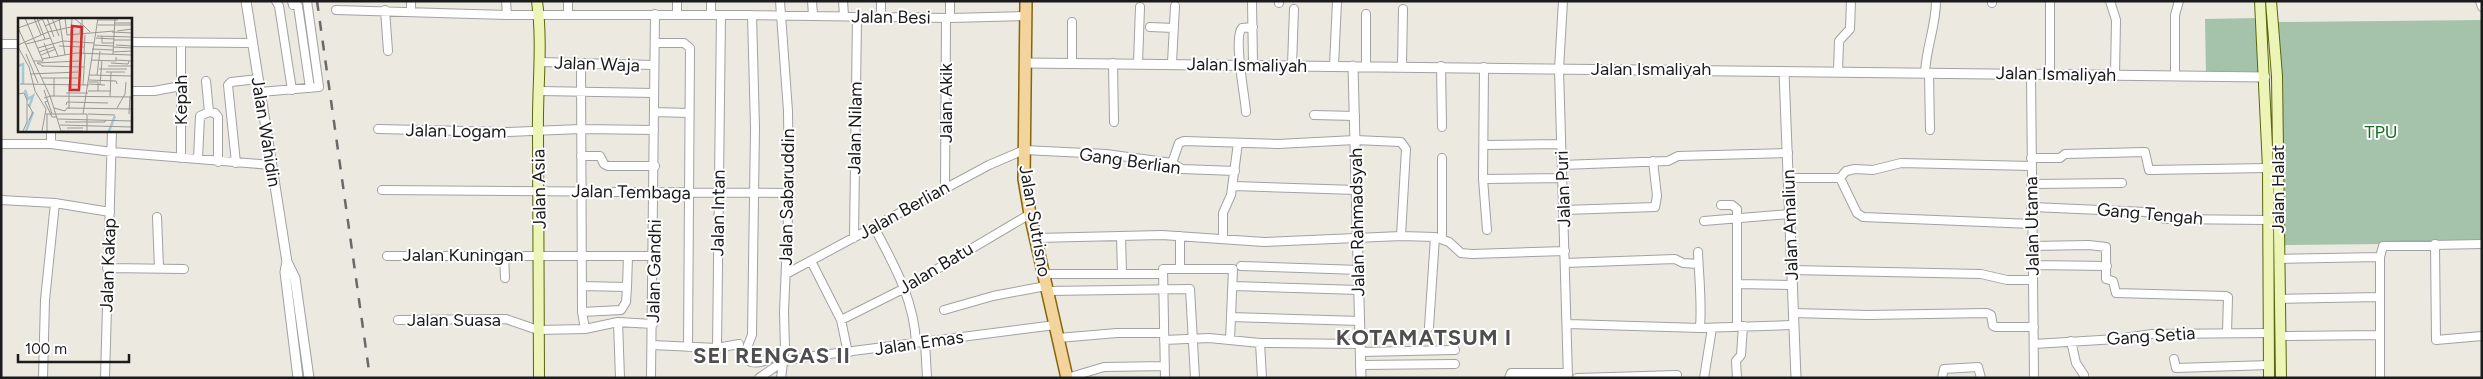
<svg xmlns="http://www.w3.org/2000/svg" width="2483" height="379" font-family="Figtree,sans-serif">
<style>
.cemetery{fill:#a4c3aa}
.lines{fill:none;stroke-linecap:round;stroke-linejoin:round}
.minor-casing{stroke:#a2a2a2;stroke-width:10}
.tertiary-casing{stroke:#a2a2a2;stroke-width:11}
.secondary-casing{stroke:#58670c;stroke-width:12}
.primary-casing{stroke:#87660b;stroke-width:14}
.minor{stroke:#fff;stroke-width:8}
.tertiary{stroke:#fff;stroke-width:9}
.secondary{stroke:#edf4b7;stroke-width:10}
.primary{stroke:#f4d49d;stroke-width:11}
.rail{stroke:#696969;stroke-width:2.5;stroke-dasharray:10 10;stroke-linecap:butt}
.labels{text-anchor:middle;stroke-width:4;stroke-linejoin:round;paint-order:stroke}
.street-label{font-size:18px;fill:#1b1b1b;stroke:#fff}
.park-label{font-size:18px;fill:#136f20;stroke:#fff}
.district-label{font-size:22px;font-weight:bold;letter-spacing:1px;fill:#4e4e4e;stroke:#fff}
.inset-river{fill:none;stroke:#a4c8d7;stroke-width:2.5}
.inset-road{fill:none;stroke:#989792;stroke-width:1}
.view{fill:#d62828;fill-opacity:0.15;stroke:#d62828;stroke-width:2.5}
.inset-edge{fill:none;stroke:#1b1b1b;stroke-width:2.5}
</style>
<rect width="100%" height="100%" fill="#ece9e1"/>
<path class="cemetery" d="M2259,18L2261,74L2206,75L2205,19Z
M2482,20V243L2281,245L2278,22Z"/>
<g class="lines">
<g class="minor-casing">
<path id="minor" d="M276,1L279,6L292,90
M292,1L293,5
M506,1L507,15
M568,1V15
M677,1V14
M711,1V15
M780,1L788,111L789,193L784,312L785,348L781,378
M812,1L813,15
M843,1L844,16
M881,1V17
M950,1V18
M1252,1L1253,64
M1563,1L1559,69L1568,378
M2110,1L2116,20L2115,75
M2480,1L2482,7
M1279,3V1
M1992,3V1
M298,6L310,88
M336,10L507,15H752L950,18L1026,16
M385,10L388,51
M411,12V1
M752,15L755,128L752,335L746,350L751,362C764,365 775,355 785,348
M1072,22V63
M1150,27L1174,28
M130,42L252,43
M181,43V158
M655,43H684L690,48L688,347
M1,44H19
M540,62L654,65
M581,63L582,312L585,329
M1113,63L1114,122
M1138,63L1140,7
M1172,63L1175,6
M1292,65L1294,9
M1334,66L1337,1
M1366,66V14
M1402,66L1403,9
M1441,66L1442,127
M1484,67L1483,179L1487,230
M1838,71L1839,41L1850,29L1851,1
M1925,73C1926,48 1936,26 1936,1
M1929,73L1930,130
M2050,73V1
M2031,74L2034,378
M2175,76V15L2179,1
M130,91H154L181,86
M540,91L654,93
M260,92L319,87L307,1
M209,112L215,113L218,117V162
M654,112L689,113
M1246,112C1245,96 1233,37 1242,28L1253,27
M1314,115L1355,116
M378,129L507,132L581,129L654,130
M1,144H51L112,152L271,165
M51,144V130
M1484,145L1561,144
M581,156H600L604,164L608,166H655
M1442,158V239
M2031,158H2060L2065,154L2145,152L2149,170L2268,168
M198,159L200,116L209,112L206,81
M236,163L228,85L231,82L258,79
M1172,163L1179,143L1184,141L1278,144L1355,140L1401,142L1406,149L1401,236
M1562,165L1668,161L1678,156L1788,153
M1788,178H1840L1846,171L1855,169L1873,170L1901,163L2031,166
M1840,178L1857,213L1863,217L2032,224
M1483,179L1563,178
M2031,184L2122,183
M1233,186L1356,190
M945,188L946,18
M382,190L789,193
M1,200L55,203L110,212
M1721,205H1732L1737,209V326
M2031,207L2146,212L2165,219L2268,220
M1564,210L1655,207L1657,196L1653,161
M157,217L159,268
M1704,221L1789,214
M874,227C894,265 914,299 916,343
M1121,236L1122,273
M854,238L857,17
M1036,238L1162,235L1264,242L1401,236L1435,237L1449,242L1461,253L1472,254L1565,251
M1223,239V213L1231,195L1238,143
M2435,244L2436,340L2482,336
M2032,246L2089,245L2106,247V279L2113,281L2116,293L2226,296L2228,297L2227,333
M1698,252C1699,278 1702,301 1700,328
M504,255L505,278
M387,256H654
M2279,259L2380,257
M811,261L841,320L848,353
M1565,263L1675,259L1683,263L1698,264
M2033,265L2107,266
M1241,266L1360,270
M107,268L184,269
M1180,268V236
M1792,270L1981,274L2007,280H2033
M786,274L989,165L1024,150L1106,154L1172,163L1182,169L1235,171
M1044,274H1162
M1737,284L1792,285
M582,286L627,287L628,256
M1233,286L1359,290
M1047,291L1190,289L1195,378
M2279,299L2380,297
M944,310L993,296L1046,286
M582,312L621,310L626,302L627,287
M1793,313L1868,315L1987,313L1991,315L1993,326L1996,327H2034
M1231,317L1360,321
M398,320L506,319L538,330L585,329L618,322L653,324
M841,320L905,288L1030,214
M618,322L620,378
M1568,324L1700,328L1793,325
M1429,327L1435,237
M2280,336L2380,335
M1058,338L1117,333H1163
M1164,340L1209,338L1260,343L1360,344
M925,341L927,378
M2071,341L2076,363L2084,375
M1260,343L1262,378
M2034,344L2117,339L2152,334L2269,333
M652,345L717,348L739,344
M717,348L721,15
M1360,352L1455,350
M2174,359L2176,368L2269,365
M1360,365L1455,364
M43,378L45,300L55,203
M105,378L112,130
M651,378L655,14
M759,378L784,361L806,357L1055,325
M1067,378L1104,367L1165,366
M1165,378L1163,269H1233L1230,340
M1509,378L1511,373H1568
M1577,378L1677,375
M1704,378L1712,328
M1737,378L1736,361L1741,355L1743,326
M1942,378L1944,369L1978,367L1981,378
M2380,378V257L2383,246L2482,244"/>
</g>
<g class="tertiary-casing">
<path id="tertiary" d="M246,1L287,262L285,272L298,378
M1026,63L2265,77
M1353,66L1361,378
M1784,72L1796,378
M287,262L295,278L309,378"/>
</g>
<g class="secondary-casing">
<path id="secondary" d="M537,1C543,46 537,90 538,134C539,215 538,297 539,378
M2260,1L2268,168L2269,378
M2271,1L2277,76L2281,378"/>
</g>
<g class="primary-casing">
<path id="primary" d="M1026,1L1024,179L1030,214L1067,378"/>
</g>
<use href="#minor" class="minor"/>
<use href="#tertiary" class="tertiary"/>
<use href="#secondary" class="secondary"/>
<use href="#primary" class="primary"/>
<path class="rail" d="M317,1L370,378"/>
</g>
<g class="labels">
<g class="street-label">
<text transform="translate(891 17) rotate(1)" y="6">Jalan Besi</text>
<text transform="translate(597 64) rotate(2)" y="6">Jalan Waja</text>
<text transform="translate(1247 65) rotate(1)" y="6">Jalan Ismaliyah</text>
<text x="1651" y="75">Jalan Ismaliyah</text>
<text transform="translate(2056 74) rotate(1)" y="6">Jalan Ismaliyah</text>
<text transform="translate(181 100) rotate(-90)" y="6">Kepah</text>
<text transform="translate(946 103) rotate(-90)" y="6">Jalan Akik</text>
<text transform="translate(855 128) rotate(-89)" y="6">Jalan Nilam</text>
<text transform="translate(456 131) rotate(1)" y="6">Jalan Logam</text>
<text transform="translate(266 132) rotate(81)" y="6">Jalan Wahidin</text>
<text transform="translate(1130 161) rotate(8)" y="6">Gang Berlian</text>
<text transform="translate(539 189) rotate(-91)" y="6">Jalan Asia</text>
<text transform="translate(1563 189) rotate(-92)" y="6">Jalan Puri</text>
<text transform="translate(2278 189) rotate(-90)" y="6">Jalan Halat</text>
<text transform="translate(631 192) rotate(1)" y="6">Jalan Tembaga</text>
<text transform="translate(787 197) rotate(-89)" y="6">Jalan Sabaruddin</text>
<text transform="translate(904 210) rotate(-29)" y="6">Jalan Berlian</text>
<text transform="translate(718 213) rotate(-89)" y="6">Jalan Intan</text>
<text transform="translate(2150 214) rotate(5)" y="6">Gang Tengah</text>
<text transform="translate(1035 221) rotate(80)" y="6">Jalan Sutrisno</text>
<text transform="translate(1357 222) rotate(-91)" y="6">Jalan Rahmadsyah</text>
<text transform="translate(1790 225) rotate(-92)" y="6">Jalan Amaliun</text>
<text transform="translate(2032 226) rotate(-91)" y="6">Jalan Utama</text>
<text x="463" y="261">Jalan Kuningan</text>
<text transform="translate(108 265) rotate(-88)" y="6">Jalan Kakap</text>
<text transform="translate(936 268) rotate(-31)" y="6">Jalan Batu</text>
<text transform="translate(654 271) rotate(-89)" y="6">Jalan Gandhi</text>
<text x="454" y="326">Jalan Suasa</text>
<text transform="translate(2151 336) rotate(-4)" y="6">Gang Setia</text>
<text transform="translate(919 343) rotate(-8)" y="6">Jalan Emas</text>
</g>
<g class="park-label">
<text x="2381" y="138">TPU</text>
</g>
<g class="district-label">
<text x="1424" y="345">KOTAMATSUM I</text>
<text x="772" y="363">SEI RENGAS II</text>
</g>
</g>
<g transform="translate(18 18)">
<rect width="114" height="114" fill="#ece9e1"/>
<path class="inset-river" d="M0,48L5,46V66M7,72L10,81L15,78L11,89M8,113L15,94M91,113L97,98"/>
<path class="inset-road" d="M7,0L25,43H15M16,0L23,17M19,0L27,21M24,0L40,38M29,0L36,19M34,0L41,18M41,0L47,37M47,0L49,17M56,0L63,6L62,15M64,0V6L72,14M80,2H100M96,5H114M80,7H114M27,8L46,0M0,10L25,1M0,10L32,78L43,113M99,13L114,11M30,14L53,9M94,14L114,15M53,16L54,0M49,17L96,13M79,18L114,19M84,18V25H96M78,20L96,21M96,22H114M26,25L32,40M8,26L32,20M0,27L30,14M76,27L95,28M98,27L114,28M41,28L66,29M0,29L11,49L17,73L28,91L24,113M95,29L114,30M20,30L45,23L76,25M74,31L95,32M21,34L36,29M95,34L114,33M62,35L63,17M8,36L20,65M66,36L67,17M95,36L97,0M23,37L38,31M24,41L58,35L114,37M73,42L98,43V39M98,42L114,43M93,45L110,46L111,43M24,48L66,49M25,48L19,45L61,43M90,48H114M81,51H109M88,54H107M12,56L60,54M71,57L114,58M79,57L82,33M24,60H60M36,60V78M71,62L98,63L99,66M71,64H80V73M2,66L71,67M71,66L87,67M51,67V91M65,67L67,35M82,67L84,42M26,72L34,96M70,73H93M48,75H70M0,76L6,75L9,82V104L5,113M92,79L93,54M26,80L33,78L114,79M30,83L27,84L34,99H39M10,86L15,95L11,102M48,87L49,84L90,85M36,90L47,93L49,90M49,90L114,91M99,90L107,76L108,64M28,96H69V113M65,96L80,0M70,96L97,97M111,96L112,79M40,101L114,103M47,104H87V102M42,107L113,109M49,110H65M29,113V96M43,113H65"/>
<path class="view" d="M54,8L64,9L61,72H52Z"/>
<rect width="114" height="114" class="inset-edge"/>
</g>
<rect width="2483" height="379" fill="none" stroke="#1b1b1b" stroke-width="5"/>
<path d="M18 354v8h111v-8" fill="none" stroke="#1b1b1b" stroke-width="2.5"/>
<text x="25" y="354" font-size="15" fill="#1b1b1b" stroke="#ffffff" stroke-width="4" paint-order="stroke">100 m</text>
</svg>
